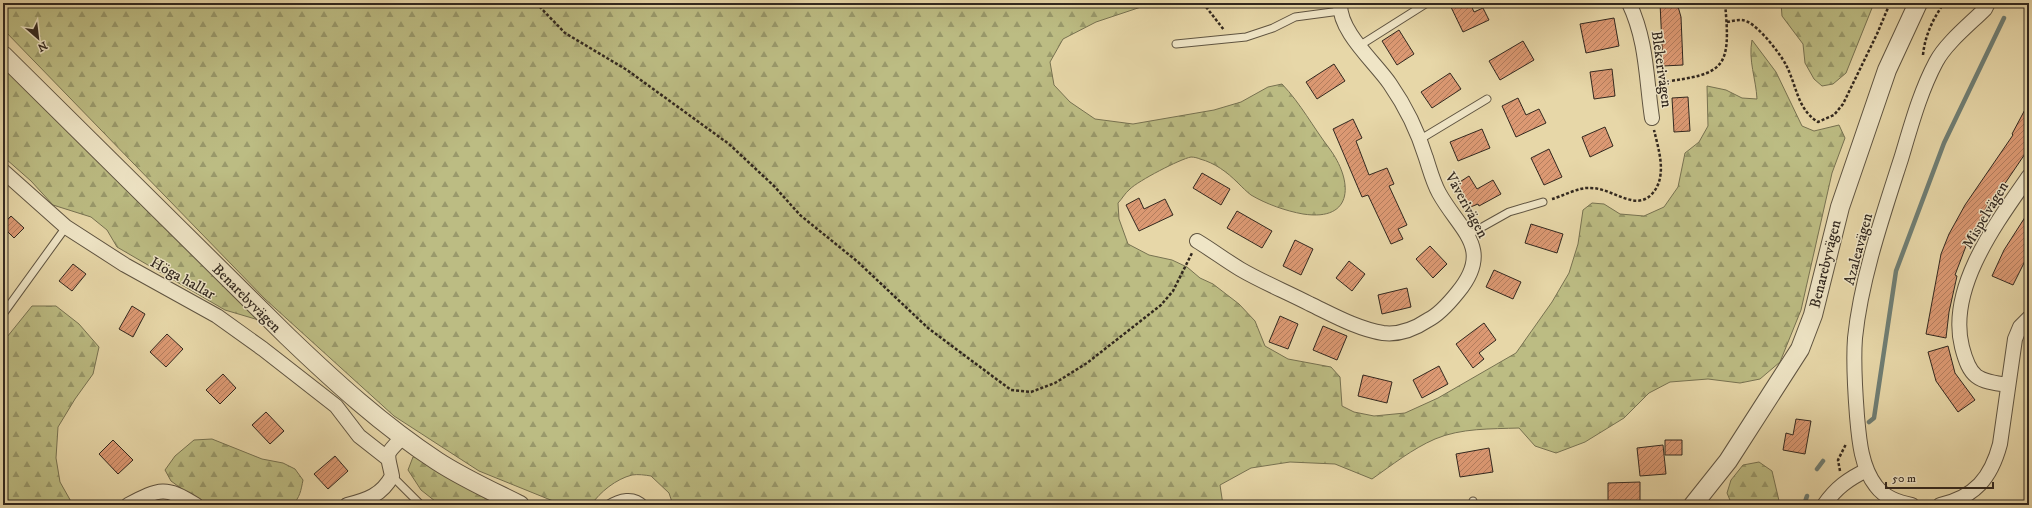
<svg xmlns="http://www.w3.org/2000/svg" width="2032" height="508" font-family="'IM FELL DW Pica',serif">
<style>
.forest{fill:url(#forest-firs);stroke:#777251}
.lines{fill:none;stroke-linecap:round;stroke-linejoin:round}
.stream{stroke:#6f7e74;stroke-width:4.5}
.building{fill:url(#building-hatch);stroke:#32281f}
.service-casing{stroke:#5f5441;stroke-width:9}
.minor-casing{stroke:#5f5441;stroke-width:16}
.tertiary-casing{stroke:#5f5441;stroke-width:20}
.path{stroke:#32281f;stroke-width:2.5;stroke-dasharray:3 2;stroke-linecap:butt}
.service{stroke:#efe5c6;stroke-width:7}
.minor{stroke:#efe5c6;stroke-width:14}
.tertiary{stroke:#efe5c6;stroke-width:18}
.labels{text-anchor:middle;stroke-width:3;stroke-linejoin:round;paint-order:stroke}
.street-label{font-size:15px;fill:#32281f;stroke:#efe5c6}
</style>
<defs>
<pattern id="forest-firs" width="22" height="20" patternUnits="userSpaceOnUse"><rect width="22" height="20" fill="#bcbc83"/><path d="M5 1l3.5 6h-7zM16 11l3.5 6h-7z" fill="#99996b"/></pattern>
<pattern id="building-hatch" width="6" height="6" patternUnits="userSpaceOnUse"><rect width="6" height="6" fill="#dc9973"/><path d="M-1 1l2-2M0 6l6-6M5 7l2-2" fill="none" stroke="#b37d5e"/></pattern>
</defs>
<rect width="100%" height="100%" fill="#e7d7a8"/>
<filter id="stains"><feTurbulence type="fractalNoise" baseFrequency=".005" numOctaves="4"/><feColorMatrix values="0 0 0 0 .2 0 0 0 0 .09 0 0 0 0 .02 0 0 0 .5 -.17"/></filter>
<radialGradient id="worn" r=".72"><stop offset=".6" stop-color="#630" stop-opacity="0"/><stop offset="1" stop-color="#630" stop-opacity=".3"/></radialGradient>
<path class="forest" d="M3,3H1153L1096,22L1063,39L1050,62L1054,85L1070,102L1095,119L1133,124L1214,110L1241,102L1268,87L1282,84C1301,104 1313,127 1329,148C1353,180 1355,222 1303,214C1286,211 1266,204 1251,195C1247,192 1242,187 1238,183C1227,172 1215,163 1200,159C1198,158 1194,157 1191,157C1180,159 1138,181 1130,189C1125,193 1122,199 1118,203L1119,219L1128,244L1149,255L1172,260L1187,267L1200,278L1213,284L1239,304L1255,321L1265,346L1288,359L1331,367L1340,377L1342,406L1354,412L1374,416L1405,413L1438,398L1516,353L1552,302L1569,273L1578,244L1583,210L1592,203L1604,204L1620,214L1644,216L1664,207L1678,187L1685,153L1699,142L1708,126L1707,86L1726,90L1742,98L1757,99C1756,79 1748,60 1752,40L1776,72L1802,126L1814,131L1839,125L1845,138L1832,173L1801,310L1780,362L1760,379L1740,383L1708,379L1670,382L1649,393L1624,418L1585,442L1556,453L1535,446L1519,428C1491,429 1461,428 1435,439C1412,449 1392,465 1372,479L1335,464L1290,462L1251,468L1220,485L1223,505H673L669,493L651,476C645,475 638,474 632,475C616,479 600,492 591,505H563L479,471L394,416L265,299L3,29Z
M1781,3H1874L1846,73L1833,84L1822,86L1814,79L1805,63L1803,44L1782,16Z
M3,64L262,321L225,310L117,247L107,230L91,217L53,205L31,181L6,159L3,156Z
M32,306H56L79,324L99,347L93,374L75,399L58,427L56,458L60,482L73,505H3V412L6,407L3,402V342Z
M212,439L262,459L283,463L295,469L303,480C301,490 300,498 292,505H204L171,481L165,470L175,456L194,440Z
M413,457L424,458L444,473L496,505H440L421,490L408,470Z
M1759,462L1772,471L1780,505H1732L1727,493L1731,480L1743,465Z"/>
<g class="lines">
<path class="stream" d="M1869,422L1874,418L1896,271L1944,143L2004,18
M1817,469L1823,461
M1804,505L1807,496"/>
</g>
<path class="building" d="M1449,3H1470L1474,12L1483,8L1489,20L1463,32Z
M1660,3H1677L1681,17L1683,65L1663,66Z
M1614,18L1619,46L1586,53L1580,24Z
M1399,30L1414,54L1397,65L1382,41Z
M1523,41L1534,60L1500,80L1489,61Z
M1334,64L1345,81L1317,99L1306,82Z
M1612,69L1615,96L1594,99L1590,72Z
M1450,73L1461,89L1432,108L1421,92Z
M1688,97L1690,131L1674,132L1672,98Z
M1518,98L1526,115L1539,109L1546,123L1516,137L1502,106Z
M2029,102V148L1991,204L1989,202L1973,234L1971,233L1955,275L1957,276L1949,312L1946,338L1926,334L1941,254L1949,234L1965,205L2013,135L2012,134Z
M1353,119L1362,138L1356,141L1369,175L1387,168L1394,184L1389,186L1407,225L1398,229L1403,239L1391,244L1368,195L1362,197L1333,129Z
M1605,127L1613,146L1590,157L1582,137Z
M1482,129L1490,148L1458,161L1450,142Z
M1549,149L1562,177L1544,185L1531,158Z
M1202,173L1230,189L1221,205L1193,188Z
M1469,176L1477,189L1493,180L1501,194L1479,206L1478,204L1468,208L1455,185Z
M1139,198L1144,209L1165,199L1173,215L1139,231L1126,205Z
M1237,211L1272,231L1262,248L1227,228Z
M2029,211V253L2013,285L1992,276L2004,250Z
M11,216L24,228L14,238L3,227V224Z
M1531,224L1563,234L1557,253L1525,243Z
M1295,240L1313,249L1301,275L1283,266Z
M1430,246L1447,264L1433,278L1416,259Z
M1349,261L1365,274L1352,291L1336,278Z
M73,264L86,274L72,291L59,281Z
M1494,270L1521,282L1513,299L1486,287Z
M1407,288L1411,307L1382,314L1378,295Z
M132,306L145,314L133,337L119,329Z
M1280,316L1298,324L1288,349L1269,342Z
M1484,323L1496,340L1479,353L1484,359L1473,368L1456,344Z
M1323,326L1347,336L1337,360L1313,350Z
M167,334L183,349L166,367L150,352Z
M1948,346L1955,373L1975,400L1958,412L1936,381L1928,352Z
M1439,366L1448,384L1422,398L1413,380Z
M223,374L236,388L220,404L206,390Z
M1363,375L1392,382L1387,403L1358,396Z
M266,412L284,431L270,444L252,425Z
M1796,419L1811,421L1805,454L1783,450L1786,433L1793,435Z
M113,440L133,460L118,474L99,454Z
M1665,440H1682V455H1665Z
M1663,445L1666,474L1640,476L1637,448Z
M1489,448L1493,472L1460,477L1456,454Z
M335,456L348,471L328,489L314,474Z
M1640,482V504L1608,505V483Z"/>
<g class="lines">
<g class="service-casing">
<path id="service" d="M1176,44L1246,37L1273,28L1295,17L1340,11
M1359,46L1427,3
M1419,140L1487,99
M1468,235L1509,212L1543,202
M3,314L66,227
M392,476L421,505
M1473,501V505
M607,505C619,497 634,493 645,505"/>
</g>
<g class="minor-casing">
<path id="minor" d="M1629,3C1647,41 1646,78 1652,118
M3,171L66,227L125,265L217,316L263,349L336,406L359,436L387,458
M1197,241C1212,250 1225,260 1240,269C1262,282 1287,292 1310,304C1333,315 1358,329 1383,333C1399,335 1416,328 1428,320C1440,314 1450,302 1458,292C1494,248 1460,231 1439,193C1433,182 1430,170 1426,158C1418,132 1406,107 1390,84C1375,62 1339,32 1340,3
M2008,385C1977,381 1970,378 1962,347C1947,288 1997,222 2029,176
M128,505C160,488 166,486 196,505
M347,505C367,500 382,495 392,476C387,451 384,456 403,437
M1824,505C1836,488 1848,479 1867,470
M1912,505C1898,502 1885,498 1876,486C1861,467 1859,439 1857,416C1855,390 1853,364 1855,338C1861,279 1883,215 1901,159C1911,126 1920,92 1936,62C1946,43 1970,24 1985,9L1988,3
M1940,505C1975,497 1991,478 2000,444L2015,339L2020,327L2029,318"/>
</g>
<g class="tertiary-casing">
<path id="tertiary" d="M3,55L287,336C334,381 382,425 437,461C463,478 492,491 520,505
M1693,505L1728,461L1800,349L1813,315L1840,207L1887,70L1918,3"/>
</g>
<path class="path" d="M536,3L565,33L627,70L729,144L774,186L800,215L858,262L928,328L1011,390L1031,392L1055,383L1087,363L1161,305L1173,291L1192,253
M1203,3L1224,30
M1727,22C1734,21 1741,18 1748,22C1759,27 1780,53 1786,65C1797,86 1797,109 1818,122L1834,115L1843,104L1877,34L1890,3
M1923,55C1925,35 1933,19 1944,3
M1662,82C1726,74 1731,68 1725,3
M1552,199C1563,196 1579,187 1590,188C1605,188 1617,197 1631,200C1638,202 1646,200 1651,195C1668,178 1659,151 1654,130
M1840,471L1838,460L1846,444"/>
<use href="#service" class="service"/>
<use href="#minor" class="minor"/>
<use href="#tertiary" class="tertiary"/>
</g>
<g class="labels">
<g class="street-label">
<text transform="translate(1662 69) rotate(82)" y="5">Blekerivägen</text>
<text transform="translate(1467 205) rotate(61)" y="5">Väverivägen</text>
<text transform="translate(1985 215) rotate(-59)" y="5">Mispelvägen</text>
<text transform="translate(1858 249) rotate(-75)" y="5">Azaleavägen</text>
<text transform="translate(1825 264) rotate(-76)" y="5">Benarebyvägen</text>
<text transform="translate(183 278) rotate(29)" y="5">Höga hallar</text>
<text transform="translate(247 298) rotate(45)" y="5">Benarebyvägen</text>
</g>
</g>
<rect width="2032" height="508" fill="none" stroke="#e7d7a8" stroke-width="16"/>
<rect x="4" y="4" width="2024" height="500" fill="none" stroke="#32281f" stroke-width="2"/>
<rect x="8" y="8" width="2016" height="492" fill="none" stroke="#32281f"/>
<g transform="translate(38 38) rotate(152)" stroke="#efe5c6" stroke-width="3" paint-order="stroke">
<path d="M0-3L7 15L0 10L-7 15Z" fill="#32281f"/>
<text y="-6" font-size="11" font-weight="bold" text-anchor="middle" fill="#32281f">N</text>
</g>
<path d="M1886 482v6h107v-6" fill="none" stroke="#32281f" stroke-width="2"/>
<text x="1892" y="482" font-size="12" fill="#32281f" stroke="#efe5c6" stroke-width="3" paint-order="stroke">50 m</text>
<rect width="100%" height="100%" filter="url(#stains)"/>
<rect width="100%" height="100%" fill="url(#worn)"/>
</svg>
